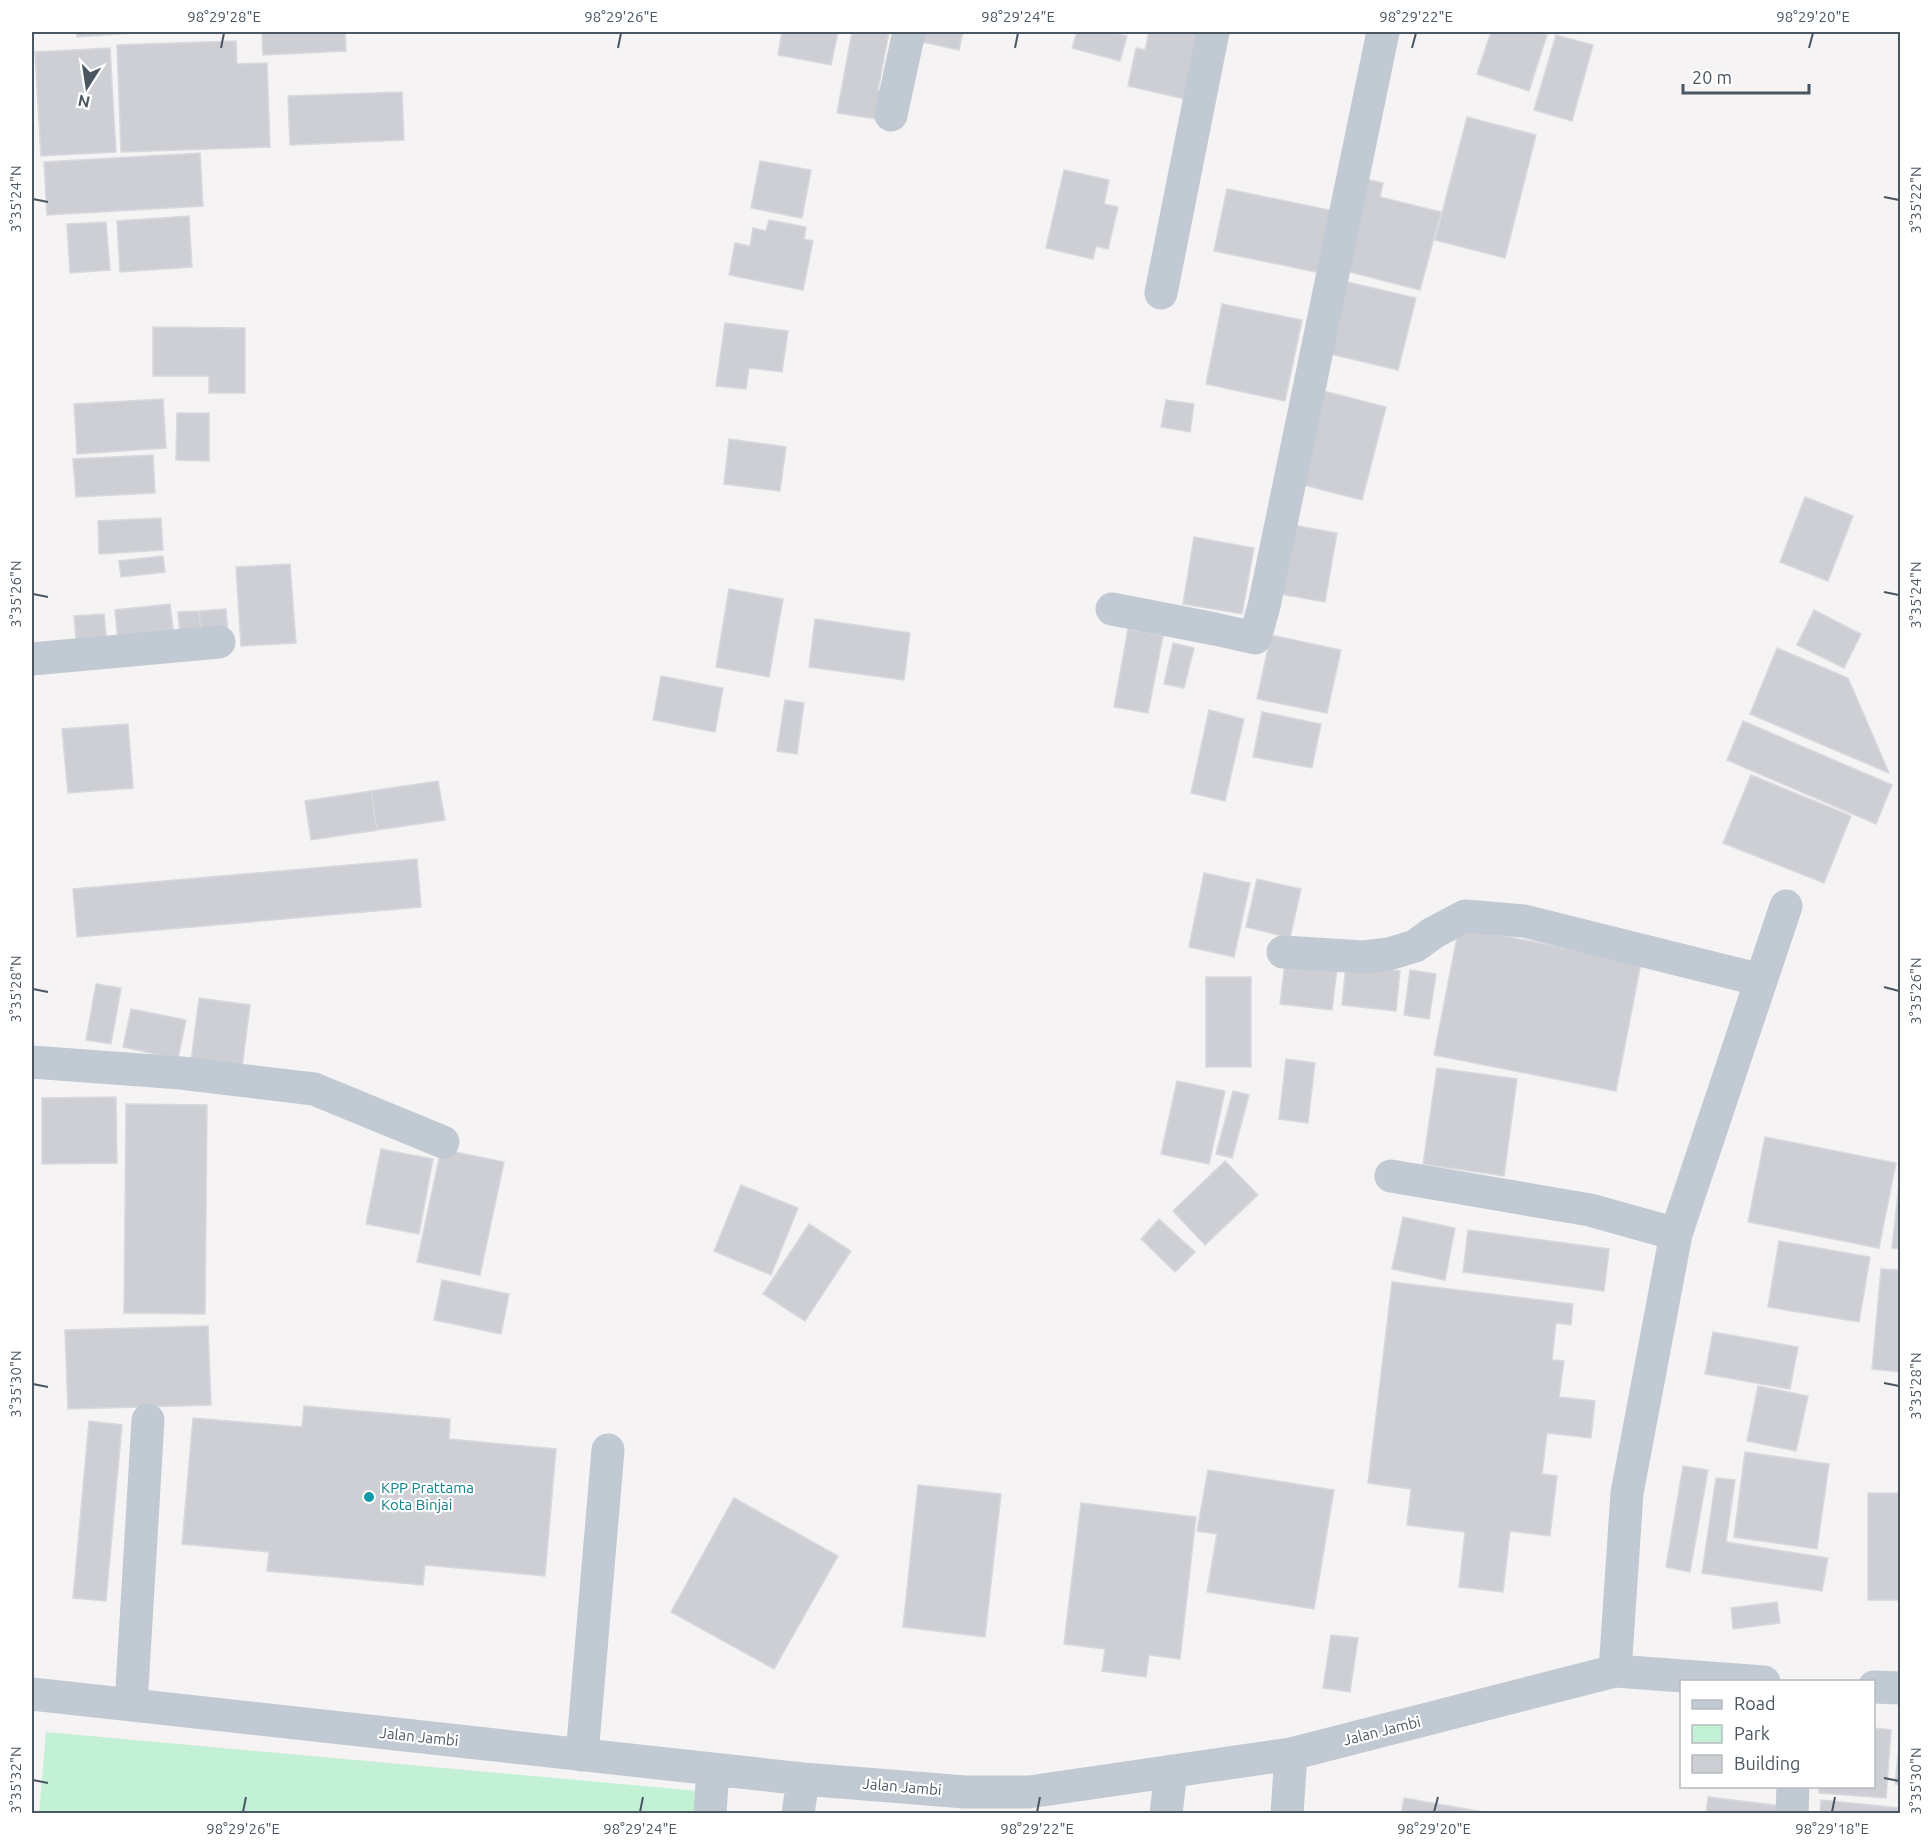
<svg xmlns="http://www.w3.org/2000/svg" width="1932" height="1845" font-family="Ubuntu,sans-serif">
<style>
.green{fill:#c3f1d5}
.building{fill:#cdcfd5;stroke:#d7d9de;stroke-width:1.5}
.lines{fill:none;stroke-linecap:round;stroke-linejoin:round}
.minor{stroke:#c1cad2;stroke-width:33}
.ticks{fill:none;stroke:#4a5661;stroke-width:2}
.culture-dot{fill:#0f9aa8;stroke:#fff;stroke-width:2}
.labels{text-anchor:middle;stroke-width:4.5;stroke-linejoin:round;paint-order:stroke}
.culture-label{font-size:15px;fill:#0d838f;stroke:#fff;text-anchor:start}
.street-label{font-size:15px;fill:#4a5661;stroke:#fff}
.neatline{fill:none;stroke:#4a5661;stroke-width:2}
.ticks-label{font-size:15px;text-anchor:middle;fill:#4a5661}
</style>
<rect width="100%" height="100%" fill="#f5f3f3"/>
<path class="green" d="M46,1732L698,1791L696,1814H39Z"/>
<path class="building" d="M77,32H146L77,37Z
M262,32H345L346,51L263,55Z
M782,32H838L831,65L778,55Z
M852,32H889L878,90L888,92L883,120L837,113Z
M920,32H963L959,50L918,41Z
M1077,32H1110L1127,36L1120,61L1072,48Z
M1149,32H1199L1185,99L1128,86L1136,48L1145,50Z
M1491,32H1537L1547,35L1529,91L1477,74Z
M1556,35L1593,45L1572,121L1534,110Z
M236,41L237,64L267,63L270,147L121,152L117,45Z
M110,48L116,152L41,156L35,52Z
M402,92L404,140L290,145L288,96Z
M1467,117L1536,135L1505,258L1435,240Z
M200,153L203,206L47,215L44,162Z
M760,161L811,170L802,218L751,208Z
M1064,170L1109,180L1104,204L1118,207L1108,249L1096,246L1093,259L1046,248Z
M1361,178L1383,183L1380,197L1441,212L1420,290L1338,269Z
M1227,189L1334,211L1321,273L1214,251Z
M189,216L192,267L120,272L117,221Z
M769,220L806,227L804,239L813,241L803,290L729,275L735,243L750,246L753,228L766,231Z
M106,222L110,270L70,273L67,224Z
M1339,280L1416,298L1398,370L1322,352Z
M1222,304L1302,320L1285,401L1206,384Z
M725,323L788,331L782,372L749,368L746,389L716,386Z
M153,327L245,328V393H209V376H153Z
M1316,389L1386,407L1362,500L1292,482Z
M163,399L166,448L77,454L74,404Z
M1166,400L1194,404L1190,432L1161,427Z
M177,413H209V461L176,460Z
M729,439L786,447L780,491L724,484Z
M153,455L155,493L76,497L73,459Z
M1805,497L1853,516L1828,581L1780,562Z
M161,518L163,550L99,554L98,521Z
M1287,524L1337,533L1325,602L1274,593Z
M1194,537L1254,548L1242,614L1183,604Z
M163,556L165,572L121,577L119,561Z
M290,564L296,643L241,646L236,567Z
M729,589L783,599L769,677L716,667Z
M170,604L174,636L118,642L115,610Z
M226,609L228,634L201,636L199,611Z
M1814,610L1861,634L1844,668L1797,645Z
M199,611L201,636L180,637L178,612Z
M104,614L107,645L77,648L74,616Z
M815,619L910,633L904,680L809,667Z
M1128,629L1163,636L1148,713L1114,707Z
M1271,635L1341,650L1327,713L1257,699Z
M1173,643L1194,648L1184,688L1164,684Z
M1777,648L1848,678L1889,773L1750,714Z
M661,676L723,688L715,732L653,720Z
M785,700L804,703L797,754L777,751Z
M1209,710L1244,719L1225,801L1191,793Z
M1262,712L1321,724L1312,768L1253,757Z
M1743,721L1892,785L1876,824L1727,760Z
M128,724L133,788L68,793L62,729Z
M1751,775L1851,816L1824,883L1723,843Z
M438,781L445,820L377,830L371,791Z
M371,791L377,830L311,840L305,801Z
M417,859L421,907L77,937L73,889Z
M1204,873L1250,883L1234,957L1189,947Z
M1257,879L1301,889L1290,938L1246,927Z
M1459,927L1641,963L1616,1091L1434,1055Z
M1285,963L1337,969L1332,1010L1280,1004Z
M1346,965L1400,971L1396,1011L1342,1005Z
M1410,970L1436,974L1429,1019L1404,1015Z
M1206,977H1251V1067H1206Z
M96,984L121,988L111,1044L86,1040Z
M199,998L250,1005L242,1068L191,1061Z
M131,1009L186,1020L178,1059L123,1047Z
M1286,1059L1315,1063L1308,1123L1279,1119Z
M1437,1068L1517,1079L1504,1176L1423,1164Z
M1177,1081L1225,1091L1209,1164L1161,1154Z
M1233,1091L1249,1095L1232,1158L1216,1154Z
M116,1097L117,1163L42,1164V1098Z
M126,1104L207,1105L205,1314L124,1313Z
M1765,1137L1896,1163L1879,1248L1748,1222Z
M381,1149L433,1159L419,1234L366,1224Z
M441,1149L504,1162L480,1275L417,1262Z
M1225,1161L1258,1195L1205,1245L1173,1211Z
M1899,1184L1900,1185V1249L1892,1248Z
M741,1185L798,1208L771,1275L714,1251Z
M1403,1217L1455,1228L1445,1280L1392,1269Z
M1159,1219L1195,1252L1175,1272L1141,1239Z
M809,1224L851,1251L805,1321L763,1294Z
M1468,1230L1609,1249L1604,1291L1463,1272Z
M1779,1241L1870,1257L1859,1322L1768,1307Z
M1881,1269L1900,1270V1372L1872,1369Z
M442,1280L509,1294L501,1334L434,1320Z
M1392,1282L1573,1304L1571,1325L1556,1323L1552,1360L1564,1361L1559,1397L1595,1401L1591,1438L1547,1433L1542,1474L1557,1476L1550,1536L1510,1531L1503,1592L1459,1587L1465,1532L1407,1525L1411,1489L1368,1483Z
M208,1326L211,1405L68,1409L65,1330Z
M1713,1332L1798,1347L1790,1389L1705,1374Z
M1758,1386L1808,1396L1796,1451L1747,1441Z
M304,1406L450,1419L449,1439L556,1449L545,1576L425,1565L423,1585L267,1571L269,1552L182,1544L193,1418L302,1427Z
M89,1421L122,1425L106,1601L73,1598Z
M1745,1452L1829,1464L1817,1549L1734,1537Z
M1683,1466L1708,1470L1690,1572L1666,1567Z
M1208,1470L1334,1490L1314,1609L1207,1592L1217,1534L1197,1531Z
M1716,1478L1735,1480L1726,1542L1828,1558L1822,1591L1702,1573Z
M918,1485L1001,1494L985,1637L903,1627Z
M1868,1493H1900V1600H1868Z
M734,1498L838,1556L774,1669L671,1612Z
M1081,1503L1196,1517L1180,1659L1149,1655L1146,1677L1102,1671L1105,1649L1064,1644Z
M1777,1602L1780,1623L1733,1629L1731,1608Z
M1331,1635L1358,1638L1350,1692L1323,1688Z
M1874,1728L1891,1730L1886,1798L1819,1793V1786H1874Z
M1900,1737V1785L1895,1784Z
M1708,1797L1781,1806L1780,1814H1706Z
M1404,1798L1495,1814H1401Z
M1821,1800L1900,1808V1814H1820Z"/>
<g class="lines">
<path class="minor" d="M891,115L909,32
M1161,293L1213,32
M1112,609L1215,629L1255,638L1264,606L1383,32
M32,659L219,642
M1283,952L1364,957L1389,954L1415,946L1433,933L1465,916L1524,921L1761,980
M32,1062L181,1073L314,1089L443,1142
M1391,1176L1590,1210L1676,1234
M1615,1671L1627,1493L1676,1234L1786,906
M1874,1687L1900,1688
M32,1694L803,1779L965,1792H1029L1291,1754L1615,1671L1764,1682
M131,1705L148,1420
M582,1755L608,1450
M710,1814L713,1769
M798,1814L803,1779
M1166,1814L1171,1771
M1287,1814L1291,1754
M1792,1814L1793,1786"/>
</g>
<path class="ticks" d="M221,48L224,33M618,48L621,33M1015,48L1018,33M1412,48L1416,33M1809,48L1813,33M1884,197L1899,200M33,199L48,202M1884,592L1899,595M33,594L48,597M1884,987L1899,991M33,989L48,992M1884,1383L1899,1386M33,1384L48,1387M1884,1778L1899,1781M33,1780L48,1783M243,1812L246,1797M640,1812L643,1797M1037,1812L1040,1797M1434,1812L1438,1797M1832,1812L1835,1797"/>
<circle class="culture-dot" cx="369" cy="1497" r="6"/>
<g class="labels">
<g class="culture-label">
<text x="381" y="1493">KPP Prattama<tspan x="381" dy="17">Kota Binjai</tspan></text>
</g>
<g class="street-label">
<text transform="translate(1382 1731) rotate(-14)" y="5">Jalan Jambi</text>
<text transform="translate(419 1737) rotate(6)" y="5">Jalan Jambi</text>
<text transform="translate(902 1787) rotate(5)" y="5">Jalan Jambi</text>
</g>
</g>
<rect width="1932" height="1845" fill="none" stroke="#ffffff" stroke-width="66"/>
<rect x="1680" y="1680" width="195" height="108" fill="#ffffff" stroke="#b7bbc0" stroke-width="1.5"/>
<rect x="1692" y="1700" width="30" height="9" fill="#c1cad2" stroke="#b7bbc0" stroke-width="1.5"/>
<text x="1734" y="1710" font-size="18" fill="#4a5661">Road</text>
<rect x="1692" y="1725" width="30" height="18" fill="#c3f1d5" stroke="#b7bbc0" stroke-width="1.5"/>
<text x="1734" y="1740" font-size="18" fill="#4a5661">Park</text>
<rect x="1692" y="1755" width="30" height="18" fill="#cdcfd5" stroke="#b7bbc0" stroke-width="1.5"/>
<text x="1734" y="1770" font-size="18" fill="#4a5661">Building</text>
<g transform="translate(87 87) rotate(192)" stroke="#ffffff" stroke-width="4.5" paint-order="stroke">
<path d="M0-4.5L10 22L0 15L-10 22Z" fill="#4a5661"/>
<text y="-9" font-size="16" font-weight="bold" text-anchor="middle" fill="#4a5661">N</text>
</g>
<path d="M1683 84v9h126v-9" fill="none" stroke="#4a5661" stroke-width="3"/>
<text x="1692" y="84" font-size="18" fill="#4a5661" stroke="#ffffff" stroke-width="4.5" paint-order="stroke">20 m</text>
<rect x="33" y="33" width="1866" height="1779" class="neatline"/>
<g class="ticks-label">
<text x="224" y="22">98°29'28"E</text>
<text x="621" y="22">98°29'26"E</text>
<text x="1018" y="22">98°29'24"E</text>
<text x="1416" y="22">98°29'22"E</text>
<text x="1813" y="22">98°29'20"E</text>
<text transform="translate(16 199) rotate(-90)" y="5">3°35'24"N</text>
<text transform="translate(1916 200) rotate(-90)" y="5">3°35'22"N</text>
<text transform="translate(16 594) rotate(-90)" y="5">3°35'26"N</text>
<text transform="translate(1916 595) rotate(-90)" y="5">3°35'24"N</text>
<text transform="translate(16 989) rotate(-90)" y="5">3°35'28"N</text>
<text transform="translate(1916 991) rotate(-90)" y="5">3°35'26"N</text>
<text transform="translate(16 1384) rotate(-90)" y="5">3°35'30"N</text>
<text transform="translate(1916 1386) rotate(-90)" y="5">3°35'28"N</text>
<text transform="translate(16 1780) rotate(-90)" y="5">3°35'32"N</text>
<text transform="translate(1916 1781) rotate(-90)" y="5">3°35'30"N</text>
<text x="243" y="1834">98°29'26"E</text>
<text x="640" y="1834">98°29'24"E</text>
<text x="1037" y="1834">98°29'22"E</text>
<text x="1434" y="1834">98°29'20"E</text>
<text x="1832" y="1834">98°29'18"E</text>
</g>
</svg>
